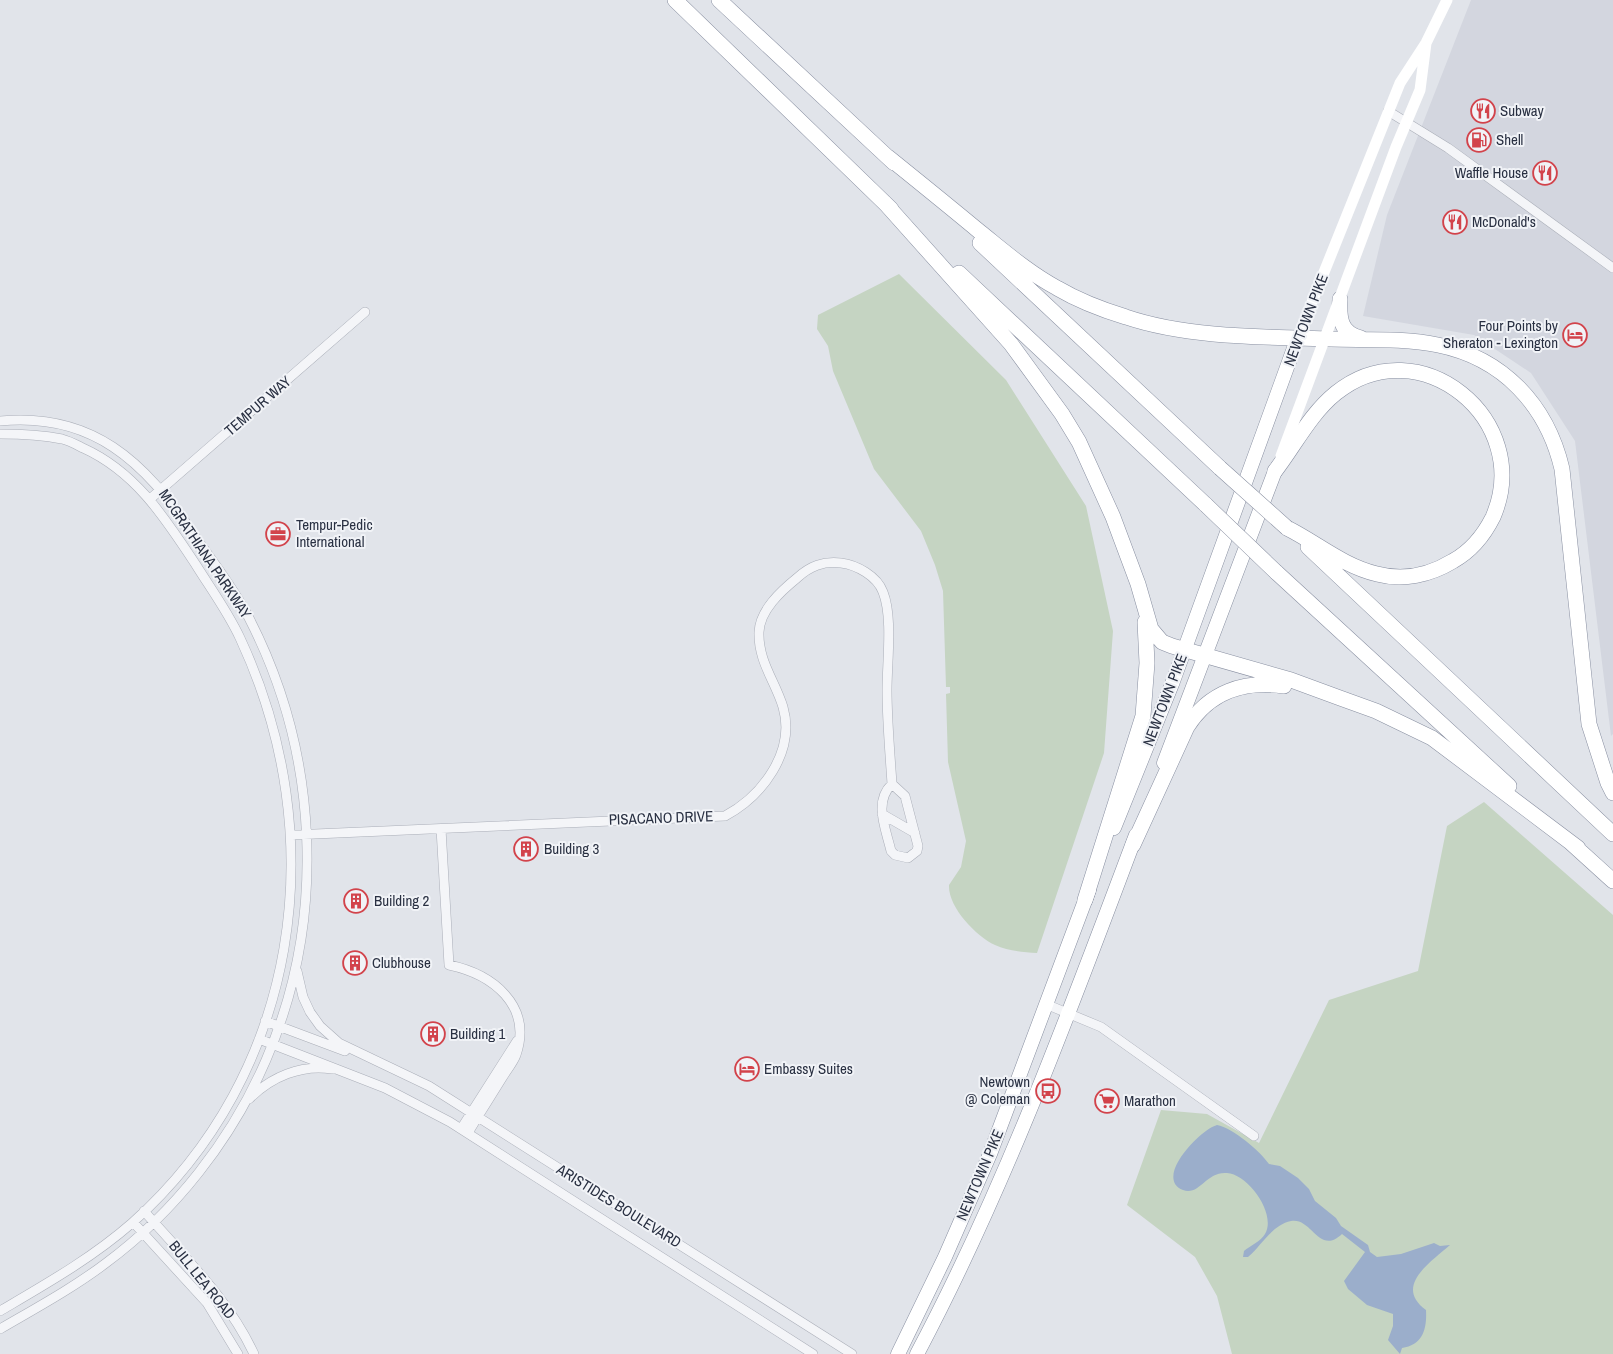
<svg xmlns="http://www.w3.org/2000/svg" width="1613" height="1354" font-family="'Archivo Narrow',sans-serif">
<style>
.built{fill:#d3d6df}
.green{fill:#c5d4c2}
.water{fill:#9baecb}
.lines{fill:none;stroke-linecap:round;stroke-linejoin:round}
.minor-casing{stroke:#aaaeb8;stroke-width:10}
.trunk-casing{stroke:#888fa1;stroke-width:15}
.motorway-casing{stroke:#888fa1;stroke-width:16}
.minor{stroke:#f4f5f8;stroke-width:9}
.secondary{stroke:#fff;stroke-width:11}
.trunk{stroke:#fff;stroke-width:14}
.motorway{stroke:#fff;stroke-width:15}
.motorway-bridge-casing{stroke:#888fa1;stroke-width:16;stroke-linecap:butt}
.motorway-bridge{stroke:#fff;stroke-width:15}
.labels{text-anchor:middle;stroke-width:4;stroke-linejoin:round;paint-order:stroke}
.poi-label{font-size:15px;fill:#293042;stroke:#f1f3f7;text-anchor:start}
.street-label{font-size:15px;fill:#293042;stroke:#f1f3f7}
</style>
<rect width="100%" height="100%" fill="#e1e4ea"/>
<path class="built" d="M1471,0H1613V734L1611,736L1575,441L1531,373L1474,335L1363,316L1387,215Z"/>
<path class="green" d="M899,274L1006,380L1086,506L1113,631L1104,753L1037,953C1023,952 1008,951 995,945C976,936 948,907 949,885L961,867L966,841L948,762L946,694L950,693V687H946L943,591L935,565L921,531L874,469L833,371L828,346L817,329L818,315Z
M1484,802L1613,915V1354H1232L1217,1296L1195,1257L1127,1205L1161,1110L1207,1114L1259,1143L1329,1000L1418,971L1447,826Z"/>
<path class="water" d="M1217,1125C1233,1128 1260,1151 1269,1164L1280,1166L1298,1178L1309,1189L1315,1201L1336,1218L1341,1226L1368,1245L1370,1252L1377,1257L1401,1254L1434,1243L1440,1246L1450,1245C1431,1262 1393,1286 1426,1310C1427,1329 1423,1345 1402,1348L1400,1354L1388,1340L1393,1326V1314L1367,1305L1348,1289L1344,1281L1365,1252L1342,1234C1319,1256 1312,1217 1291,1221C1272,1225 1262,1245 1248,1257H1243L1244,1251C1250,1246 1261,1241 1265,1234C1277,1214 1248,1174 1227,1173C1206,1171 1200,1196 1183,1190C1153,1178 1201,1129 1217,1125Z"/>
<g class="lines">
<g class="minor-casing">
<path id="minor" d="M1388,111L1448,148L1613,268
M0,421C93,412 144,462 193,533C212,561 234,588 249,618C319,754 327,919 266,1060C232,1139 175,1212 106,1263C73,1288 36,1308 0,1329
M0,434C21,434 42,435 62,439C70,441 77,445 83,448C136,472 165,518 196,565C211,589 228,612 240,638C333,837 300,1073 132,1223C92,1258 46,1284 0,1311
M150,499L365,312
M892,784L905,796L918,846L917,851L908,858L895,855L891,851C886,829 873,802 892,784Z
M882,814L915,833
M441,829L449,965C492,974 533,1005 516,1055C513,1063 506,1071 502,1078C491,1096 479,1114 468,1133
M292,835L725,816C762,796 796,752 783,707C775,681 758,661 759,632C760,610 781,591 797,578C810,566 823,561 841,563C857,565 877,576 883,592C893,617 887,662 887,690C887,721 890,753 892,784
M297,971L303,997L310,1012L320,1026L339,1043L429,1086L852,1354
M1048,1005L1101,1027L1254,1136
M265,1021L345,1051
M259,1039L385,1088L450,1122L813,1354
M249,1099C271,1077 301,1064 332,1069
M461,1129L517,1041
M144,1211C184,1257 228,1298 254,1354
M133,1222L207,1303L238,1354"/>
</g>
<g class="trunk-casing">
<path id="trunk" d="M1164,763L1275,471
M1114,828L1172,684L1298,337
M898,1354L945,1257L990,1154L1089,890
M917,1354C1005,1188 1070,1010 1136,835"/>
</g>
<g class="motorway-casing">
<path id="motorway" d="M675,0L891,209
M719,0L894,163
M888,157C919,182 950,207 980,232C1005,252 1029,273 1057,288C1079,301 1103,310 1126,317C1188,338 1266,337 1331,339C1366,340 1404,338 1438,345C1503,358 1547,405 1562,469L1589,724L1608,783L1613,793
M884,202L1011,344L1062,414L1079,442L1113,517L1138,584L1151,629L1162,642L1172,646L1291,680L1340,698L1376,711L1432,738L1578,848
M980,243L1220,468
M959,273L1206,505
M1340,299C1339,318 1340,333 1361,338
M1275,471C1295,445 1310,414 1336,393C1419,326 1535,420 1493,517C1484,535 1471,551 1453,561C1430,575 1403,581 1377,574C1343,566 1317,543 1287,528
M1308,547L1613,834
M1276,572L1509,786
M1570,842L1613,881
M1133,845L1187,727C1209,692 1244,680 1284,686
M1085,900L1143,716L1147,663L1145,622"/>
</g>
<use href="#minor" class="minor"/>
<path class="secondary" d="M1298,337L1400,83L1426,43L1447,0
M1281,456L1396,147L1420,90L1426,43"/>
<use href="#trunk" class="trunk"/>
<use href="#motorway" class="motorway"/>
<g class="motorway-bridge-casing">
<path id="motorway-bridge" d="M1220,468L1287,528
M1206,505L1276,572"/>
</g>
<use href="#motorway-bridge" class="motorway-bridge"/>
</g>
<defs>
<g id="restaurant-ring" transform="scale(1.25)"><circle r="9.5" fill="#f1f3f7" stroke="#d2434b" stroke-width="1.5"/><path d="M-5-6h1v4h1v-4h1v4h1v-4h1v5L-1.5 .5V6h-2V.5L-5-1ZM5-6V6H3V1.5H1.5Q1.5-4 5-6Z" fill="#d2434b"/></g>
<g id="fuel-ring" transform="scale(1.25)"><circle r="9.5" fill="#f1f3f7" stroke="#d2434b" stroke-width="1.5"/><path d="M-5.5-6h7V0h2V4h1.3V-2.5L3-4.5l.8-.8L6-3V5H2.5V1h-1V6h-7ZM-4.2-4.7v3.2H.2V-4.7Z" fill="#d2434b"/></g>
<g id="hotel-ring" transform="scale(1.25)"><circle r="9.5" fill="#f1f3f7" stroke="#d2434b" stroke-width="1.5"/><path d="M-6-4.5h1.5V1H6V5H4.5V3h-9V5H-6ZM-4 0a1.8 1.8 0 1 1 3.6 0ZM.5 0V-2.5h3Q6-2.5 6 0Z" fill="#d2434b"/></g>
<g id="office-ring" transform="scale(1.25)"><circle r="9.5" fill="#f1f3f7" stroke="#d2434b" stroke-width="1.5"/><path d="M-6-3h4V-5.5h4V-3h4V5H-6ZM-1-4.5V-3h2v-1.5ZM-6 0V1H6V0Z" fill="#d2434b"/></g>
<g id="building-ring" transform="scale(1.25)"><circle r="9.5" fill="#f1f3f7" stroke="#d2434b" stroke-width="1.5"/><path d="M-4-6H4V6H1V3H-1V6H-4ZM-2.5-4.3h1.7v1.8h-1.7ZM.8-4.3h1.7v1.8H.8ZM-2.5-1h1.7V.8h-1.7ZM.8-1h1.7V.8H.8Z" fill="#d2434b"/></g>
<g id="bus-ring" transform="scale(1.25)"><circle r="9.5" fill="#f1f3f7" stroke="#d2434b" stroke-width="1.5"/><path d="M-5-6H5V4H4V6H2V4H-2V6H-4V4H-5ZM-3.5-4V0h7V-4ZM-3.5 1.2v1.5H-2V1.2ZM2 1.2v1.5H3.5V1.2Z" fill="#d2434b"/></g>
<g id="supermarket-ring" transform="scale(1.25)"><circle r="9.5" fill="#f1f3f7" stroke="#d2434b" stroke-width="1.5"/><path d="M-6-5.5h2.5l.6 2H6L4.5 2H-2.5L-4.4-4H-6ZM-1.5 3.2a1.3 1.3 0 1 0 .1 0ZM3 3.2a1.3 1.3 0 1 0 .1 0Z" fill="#d2434b"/></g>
</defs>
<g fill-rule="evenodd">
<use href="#restaurant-ring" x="1483" y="111"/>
<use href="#fuel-ring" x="1479" y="140"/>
<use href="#restaurant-ring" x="1545" y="173"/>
<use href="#restaurant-ring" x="1455" y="222"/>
<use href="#hotel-ring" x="1575" y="335"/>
<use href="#office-ring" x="278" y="534"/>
<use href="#building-ring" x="526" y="849"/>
<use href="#building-ring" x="356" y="901"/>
<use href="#building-ring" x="355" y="963"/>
<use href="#building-ring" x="433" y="1034"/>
<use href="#hotel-ring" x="747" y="1069"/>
<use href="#bus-ring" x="1048" y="1091"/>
<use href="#supermarket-ring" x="1107" y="1101"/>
</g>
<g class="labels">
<g class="poi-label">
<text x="1500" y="116">Subway</text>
<text x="1496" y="145">Shell</text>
<text x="1528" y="178" text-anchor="end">Waffle House</text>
<text x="1472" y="227">McDonald's</text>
<text x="1558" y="331" text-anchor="end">Four Points by<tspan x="1558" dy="17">Sheraton - Lexington</tspan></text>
<text x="296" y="530">Tempur-Pedic<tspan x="296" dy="17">International</tspan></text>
<text x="544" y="854">Building 3</text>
<text x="374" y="906">Building 2</text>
<text x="372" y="968">Clubhouse</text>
<text x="450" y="1039">Building 1</text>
<text x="764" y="1074">Embassy Suites</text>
<text x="1030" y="1087" text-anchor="end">Newtown<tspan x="1030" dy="17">@ Coleman</tspan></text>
<text x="1124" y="1106">Marathon</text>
</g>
<g class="street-label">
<text transform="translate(1306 320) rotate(-69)" y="5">NEWTOWN PIKE</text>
<text transform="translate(258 406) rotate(-41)" y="5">TEMPUR WAY</text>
<text transform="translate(205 554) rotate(56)" y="5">MCGRATHIANA PARKWAY</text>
<text transform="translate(1165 700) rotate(-69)" y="5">NEWTOWN PIKE</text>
<text transform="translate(661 818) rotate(-2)" y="5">PISACANO DRIVE</text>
<text transform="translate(980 1175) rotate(-67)" y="5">NEWTOWN PIKE</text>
<text transform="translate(619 1206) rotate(32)" y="5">ARISTIDES BOULEVARD</text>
<text transform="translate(202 1280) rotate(51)" y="5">BULL LEA ROAD</text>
</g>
</g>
</svg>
